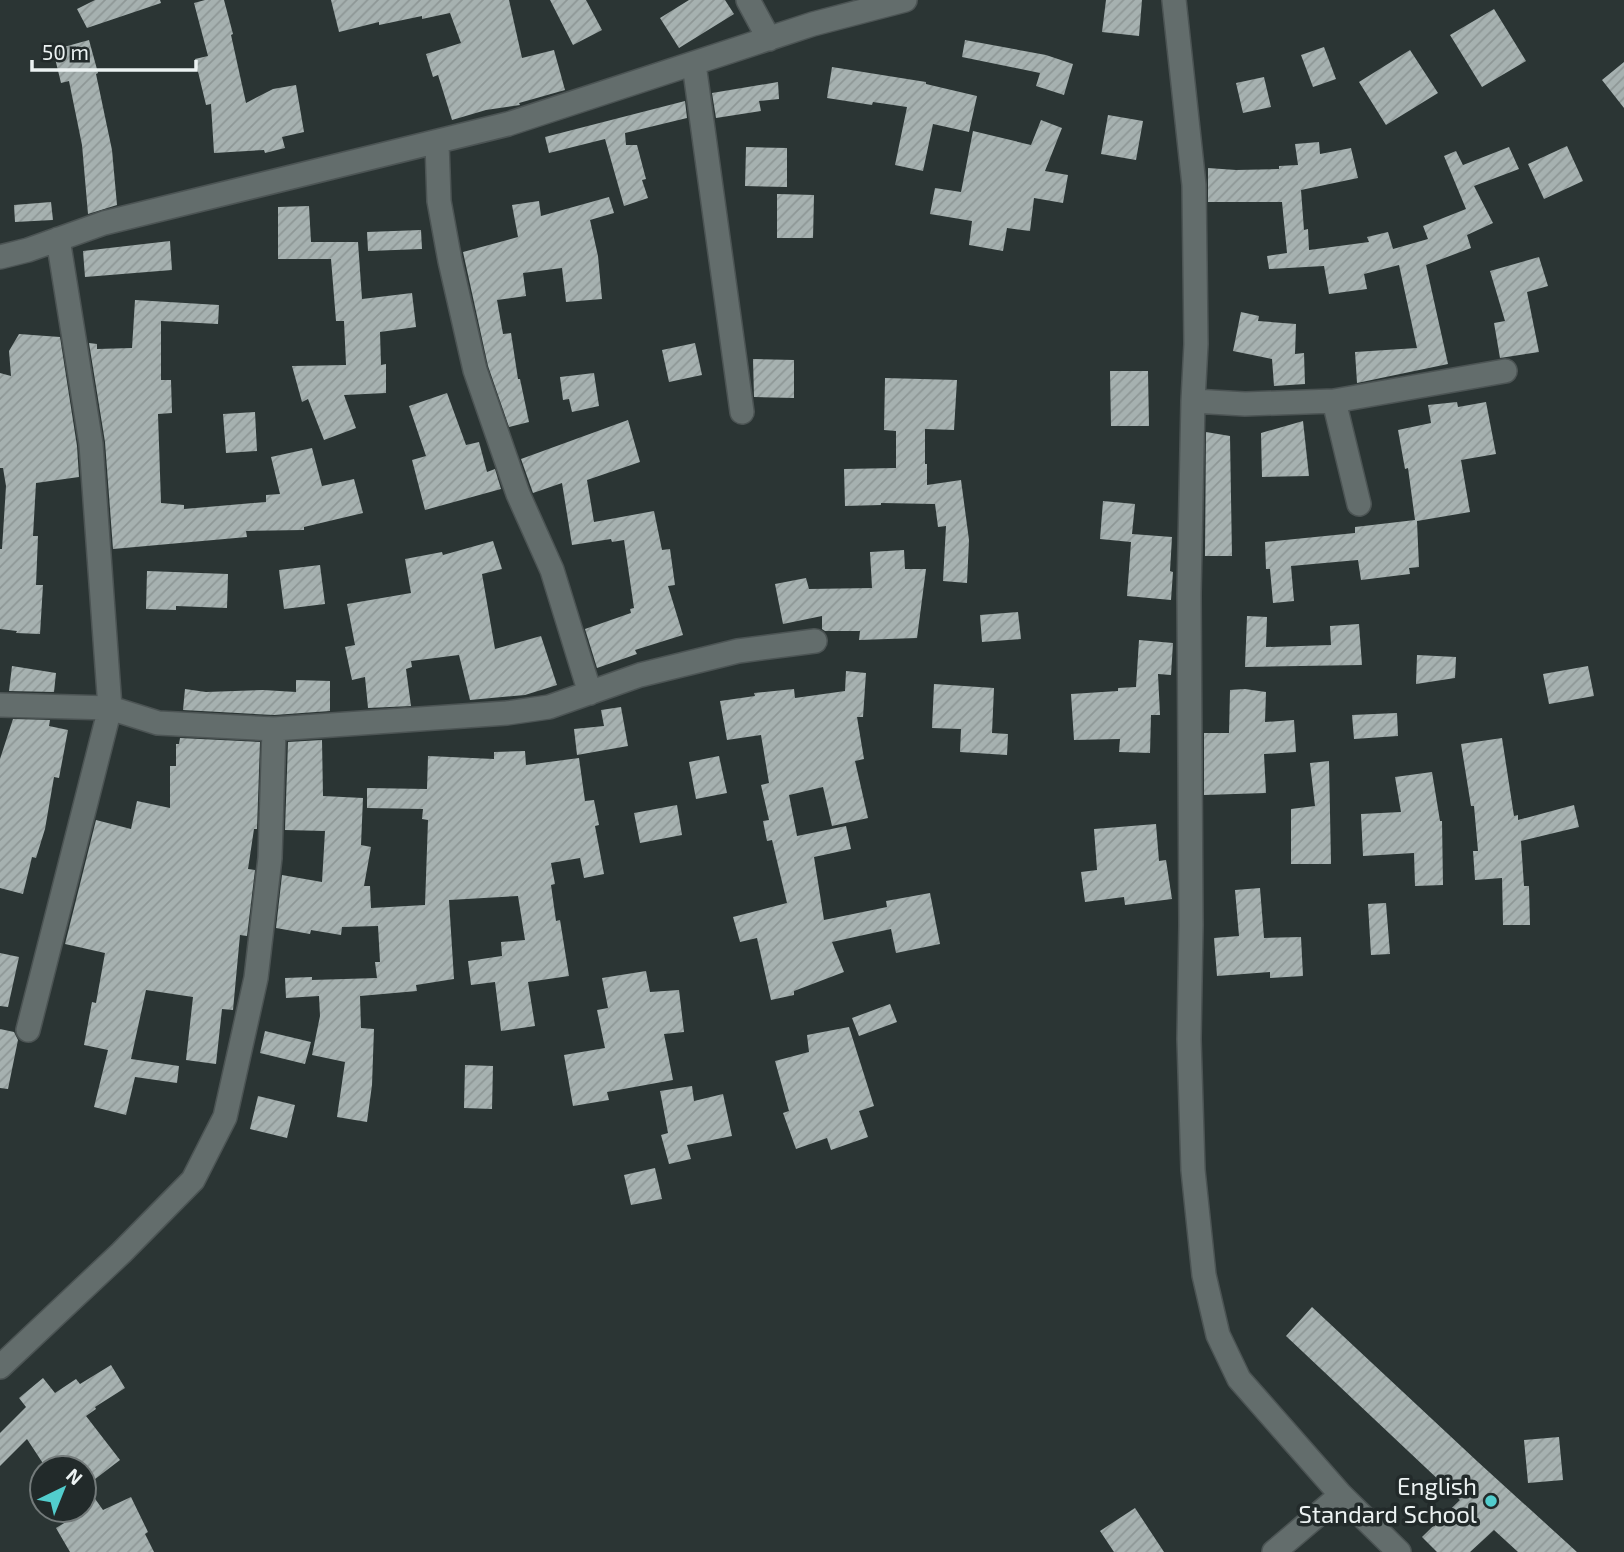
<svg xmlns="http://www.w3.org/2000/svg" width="1624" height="1552" font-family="'Exo 2',sans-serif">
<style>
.building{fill:url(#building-hatch)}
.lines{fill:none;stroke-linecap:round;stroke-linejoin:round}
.minor-casing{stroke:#4c5454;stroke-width:26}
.minor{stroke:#636d6c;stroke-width:23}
.poi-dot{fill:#52cdcd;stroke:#222a2a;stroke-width:2.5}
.labels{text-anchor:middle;stroke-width:7;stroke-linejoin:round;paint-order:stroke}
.poi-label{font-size:24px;fill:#ecf2f2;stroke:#222a2a;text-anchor:end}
</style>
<defs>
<pattern id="building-hatch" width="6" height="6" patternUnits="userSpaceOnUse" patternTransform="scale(1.75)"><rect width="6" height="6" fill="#a6b1b0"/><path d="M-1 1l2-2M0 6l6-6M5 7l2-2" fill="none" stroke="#8e9796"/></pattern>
</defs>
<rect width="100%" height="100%" fill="#2b3534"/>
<path class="building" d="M95,0H160L161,3L87,28L77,9Z
M205,0H224L233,34L231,35L246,103L273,89L296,85L304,132L282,137L285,148L265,153L264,150L214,153L211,104L206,105L195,59L208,56L194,3Z
M331,0H509L522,58L554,50L565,90L519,103L520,105L486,110L452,120L438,75L433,77L426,54L461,43L450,13L422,19V16L379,25V22L339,32Z
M550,0H586L602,30L573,45Z
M689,0H725L734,14L679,48L660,18Z
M1106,0H1142L1139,36L1102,32Z
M1494,9L1526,61L1482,87L1450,35Z
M89,40L98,73L96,74L112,150L117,205L88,214L82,145L69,81L61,83L53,50Z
M965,40L1046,55L1073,64L1064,95L1036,86L1040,73L962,57Z
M1324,47L1336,79L1313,87L1301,55Z
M1410,50L1438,93L1386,125L1359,82Z
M1624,62V108L1602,80Z
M832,67L926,82V84L977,96L969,132L933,124L923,171L895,165L907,107L873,102L872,105L827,98Z
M1264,77L1271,107L1243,113L1236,83Z
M778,82L779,99L759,101L761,111L716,118L712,93Z
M685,101L687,118L625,133L626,145H637L646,179L642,180L648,198L624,206L605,139L549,153L545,137Z
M1108,115L1143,121L1136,160L1101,154Z
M1041,120L1062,128L1045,171L1068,175L1063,203L1034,198L1030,231L1007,228L1003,251L969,245L972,221L930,214L935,188L961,192L973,131L1031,145Z
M1319,142L1320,154L1351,148L1358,178L1301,190L1304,230L1308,229L1309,250L1369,242L1367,237L1388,232L1393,249L1428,239L1423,226L1466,209L1444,156L1456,151L1463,165L1509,147L1519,169L1474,186L1493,223L1467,235L1471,248L1426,265L1448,364L1357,383L1355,352L1417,348L1399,265L1364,274L1367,289L1329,294L1324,266L1269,269L1267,256L1287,253L1282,202H1208V168L1236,170L1279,169V166L1298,165L1295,144Z
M1567,146L1583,181L1544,199L1528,164Z
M746,147L787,148V187L745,186Z
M777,194L814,195L813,238H777Z
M609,197L614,213L590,220L598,256L602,299L566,302L562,268L523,273L526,296L497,300L503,334L511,333L518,379H520L529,422L509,427L488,366L463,252L518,237L512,205L539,201L541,216Z
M51,202L53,220L15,222L14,205Z
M309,206L311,242H358L362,299L412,293L416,327L380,332L381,365L386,364V393L344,395L356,428L324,440L308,399L302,402L292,366L346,365L344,321H336L331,259H278V207Z
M421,230L422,249L368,251L367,232Z
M170,241L172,270L85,277L83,251Z
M1539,257L1548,286L1527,292L1539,352L1500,358L1494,323L1505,321L1490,271Z
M135,300L219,305L218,324L161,321V380H171L172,413L158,414L161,503L184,505V509L266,502V495L280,494L271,457L312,448L322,486L354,479L363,513L304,527V530L246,531L247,537L113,549L105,442L89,343L97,344V349L132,348Z
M1241,312L1259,316L1258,321L1296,324L1295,354L1304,353L1305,384L1274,386L1272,359L1233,351Z
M19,334L60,337L77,446L79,477L36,483L33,536H38L36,585H43L40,634L16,633L17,631L0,629V549H2L6,486L3,468H0V373L11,376L9,351Z
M695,343L702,375L669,382L662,350Z
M753,359L794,360V398L754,397Z
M1110,371H1148L1149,426H1111Z
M594,373L599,406L572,412L569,399L563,400L560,377Z
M885,378L957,380L954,430L925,429V464H927V485L961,480L969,540L967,583L943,581L946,526L938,527L935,504L881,503V505L845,506L844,469L896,468V431L884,430Z
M447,393L466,445L479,442L487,472L495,469L501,489L425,510L412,460L426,456L409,406Z
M1457,402L1458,407L1486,402L1496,454L1461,460L1470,512L1417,521L1419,567L1409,568L1410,574L1361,580L1358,560L1291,566L1294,601L1273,603L1270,569H1266L1265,542L1355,533V527L1415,520L1408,468L1405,469L1398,430L1431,423L1428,405Z
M255,412L257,451L226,453L223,414Z
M628,420L640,462L587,480L594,522L654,511L662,550L670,549L675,585L668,586L683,635L635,650L637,654L597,668L585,629L631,613L630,609L634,608L624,540L612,542L611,539L572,545L562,483L533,493L521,459Z
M1303,421L1309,476L1262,477L1261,433Z
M1206,432L1230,436L1232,556H1205Z
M1103,501L1135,504L1132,534L1172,537L1170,571L1173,572L1171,600L1127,596L1131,542L1100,539Z
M493,541L502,569L482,574L495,649L541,636L557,685L525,695L470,700L459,655L411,661L412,667L406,669L411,706L368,708L365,677L352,680L345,647L355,645L347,604L411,593L405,559L442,552L443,555Z
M904,550L905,569H926L917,638L859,640L860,631H825L822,629V616L783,624L775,584L806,578L809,589L872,588L870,552Z
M320,565L325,604L284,609L279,570Z
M147,571L228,574L227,608L176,606V610L146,609Z
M1018,612L1021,639L982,642L980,615Z
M1247,616L1267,617L1266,647L1331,645L1330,626L1359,624L1362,665L1245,667Z
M1139,640L1173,643L1171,675L1158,674L1160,715H1151L1150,753L1119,752L1120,739L1074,740L1071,694L1118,691V688L1136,687Z
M1417,655L1456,657L1455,678L1416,684Z
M12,666L56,673L54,692L9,691Z
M1588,666L1594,696L1549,704L1543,674Z
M846,671L866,673L863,717H857L864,759L855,761L868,818L832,826L823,787L789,795L797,836L846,826L851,849L814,857L824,920L887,907L886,901L930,893L940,944L896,953L891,929L832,942L844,972L794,991V995L771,1000L757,938L740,942L733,917L787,903L772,840L767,841L763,821L769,820L761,785L769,783L761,735L727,740L720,701L755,696L754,693L794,689L795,698L845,691Z
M296,680L330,681V711L274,715L183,710L185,689L206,692L263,690L296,692Z
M934,684L994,688L992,733L1008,734L1007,755L960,752L961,729L932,728Z
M1245,689L1266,692L1265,722L1294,720L1296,752L1264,754L1266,793L1204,795V733H1229L1230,690Z
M621,707L628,746L577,755L574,729L604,726L601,710Z
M1397,713L1398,736L1354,739L1352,715Z
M13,719L50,720L49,726L68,730L59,778L54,777L45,829L36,858L32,857L23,894L0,888V759Z
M180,738L260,742L257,829H254L248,869L255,870L247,936L240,935L233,1010L222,1009L216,1064L186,1060L193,997L146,990L131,1059L179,1066L177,1083L135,1077L126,1115L94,1107L108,1050L84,1045L92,1002L96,1003L105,953L65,944L96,820L131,829L137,801L170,808V766H176V744H179Z
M1502,738L1514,816L1518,815V820L1574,805L1579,827L1521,841L1524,886H1529L1530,925H1503L1502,878L1475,880L1473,851H1478L1474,806H1471L1461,744Z
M322,740L323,796L363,798L361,845L371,847L364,886H370L371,908L425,905L428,820L422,819L423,809L367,808V788L427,789L428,756L494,759V752L525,751L526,765L579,758L585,801L594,800L599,825L595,826L604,874L584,878L580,858L551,863L555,884L551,885L556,921L560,920L569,976L528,982L535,1026L501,1031L495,982L471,985L468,961L502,956L501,942L525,940L518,896L449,900L454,979L416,985L417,991L360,996L361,1028L374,1029L372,1085L367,1122L337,1117L345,1062L312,1055L320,1016L319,996L286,998L285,978L312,977V980L377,978L375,962H380L378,926L342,927L341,935L311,930L310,934L276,928L282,875L322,882L325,831L285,830L288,742Z
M719,756L727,793L696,799L689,762Z
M1329,761L1331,864H1291V809L1315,806L1310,763Z
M1432,772L1440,821H1442L1443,885L1415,886L1414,853L1363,856L1361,814L1401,812L1395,777Z
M677,805L682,835L640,843L634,813Z
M1156,824L1159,861L1166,860L1172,899L1125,905L1124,897L1085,902L1081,872L1097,870L1094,829Z
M1260,888L1264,938L1301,937L1303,976L1270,978V972L1217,976L1214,938L1239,936L1235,890Z
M1386,903L1390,954L1371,955L1368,904Z
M0,953L19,957L8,1007L0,1006Z
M646,971L650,992L679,990L684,1032L664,1034L673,1080L607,1092L609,1100L573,1106L564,1055L605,1048L597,1010L608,1008L602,978Z
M890,1004L897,1022L859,1036L852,1018Z
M849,1027L874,1106L859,1111L868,1137L831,1150L827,1138L796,1149L783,1113L789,1111L775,1061L809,1052L807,1035Z
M0,1029L14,1032L18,1040L8,1089L0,1088Z
M265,1031L311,1042L305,1064L260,1053Z
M465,1065L493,1066L492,1109L464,1108Z
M692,1086L694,1101L723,1094L732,1136L687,1145L691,1159L669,1164L661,1135L668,1133L660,1091Z
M258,1096L295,1105L287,1138L250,1129Z
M655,1168L662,1199L631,1205L624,1175Z
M1312,1307L1478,1462L1577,1552H1518L1494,1530L1470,1552H1437L1422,1537L1460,1500L1286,1336Z
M111,1365L125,1388L95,1407L96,1409L86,1416L120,1460L86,1486L103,1510L131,1497L148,1532L145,1534L154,1552H70L56,1528L84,1511V1468H46L27,1439L0,1466V1433L26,1407L19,1398L43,1378L55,1393L76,1379L80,1384Z
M1559,1437L1563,1480L1528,1483L1524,1440Z
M1135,1508L1164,1552H1114L1100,1531Z"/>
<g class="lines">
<g class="minor-casing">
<path id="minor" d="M748,0L769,39
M1174,0L1194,185L1196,344L1193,401L1189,594L1191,925L1189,1039L1193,1170L1204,1275L1218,1335L1239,1379L1341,1495L1399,1552
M694,64L742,412
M437,143L439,201L450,261L475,370L518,494L552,570L590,693
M0,257L28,250L104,223L508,124L813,24L905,0
M1193,401L1245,404L1334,401L1359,504
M1334,401L1505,371
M0,705L110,708L158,723L274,729L507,713L549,707L640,675L738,651L815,641
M28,1030L110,708L91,444L58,239
M0,1367L121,1253L193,1180L225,1117L256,978L270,858L274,729
M1274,1552L1341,1495"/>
</g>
<use href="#minor" class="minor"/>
</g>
<circle class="poi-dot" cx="1491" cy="1501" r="7"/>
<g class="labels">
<g class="poi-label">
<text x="1477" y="1495">English<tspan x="1477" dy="28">Standard School</tspan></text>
</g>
</g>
<g transform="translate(63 1489) rotate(43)"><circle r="33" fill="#222a2a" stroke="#737a7a" stroke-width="2"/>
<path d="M0-5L12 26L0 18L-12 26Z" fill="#52cdcd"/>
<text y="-10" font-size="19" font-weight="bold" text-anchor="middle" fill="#ecf2f2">N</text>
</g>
<path d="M32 60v10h164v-10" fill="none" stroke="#ecf2f2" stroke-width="3.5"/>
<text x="42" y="60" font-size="21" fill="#ecf2f2" stroke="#222a2a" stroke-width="5" paint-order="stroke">50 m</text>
</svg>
